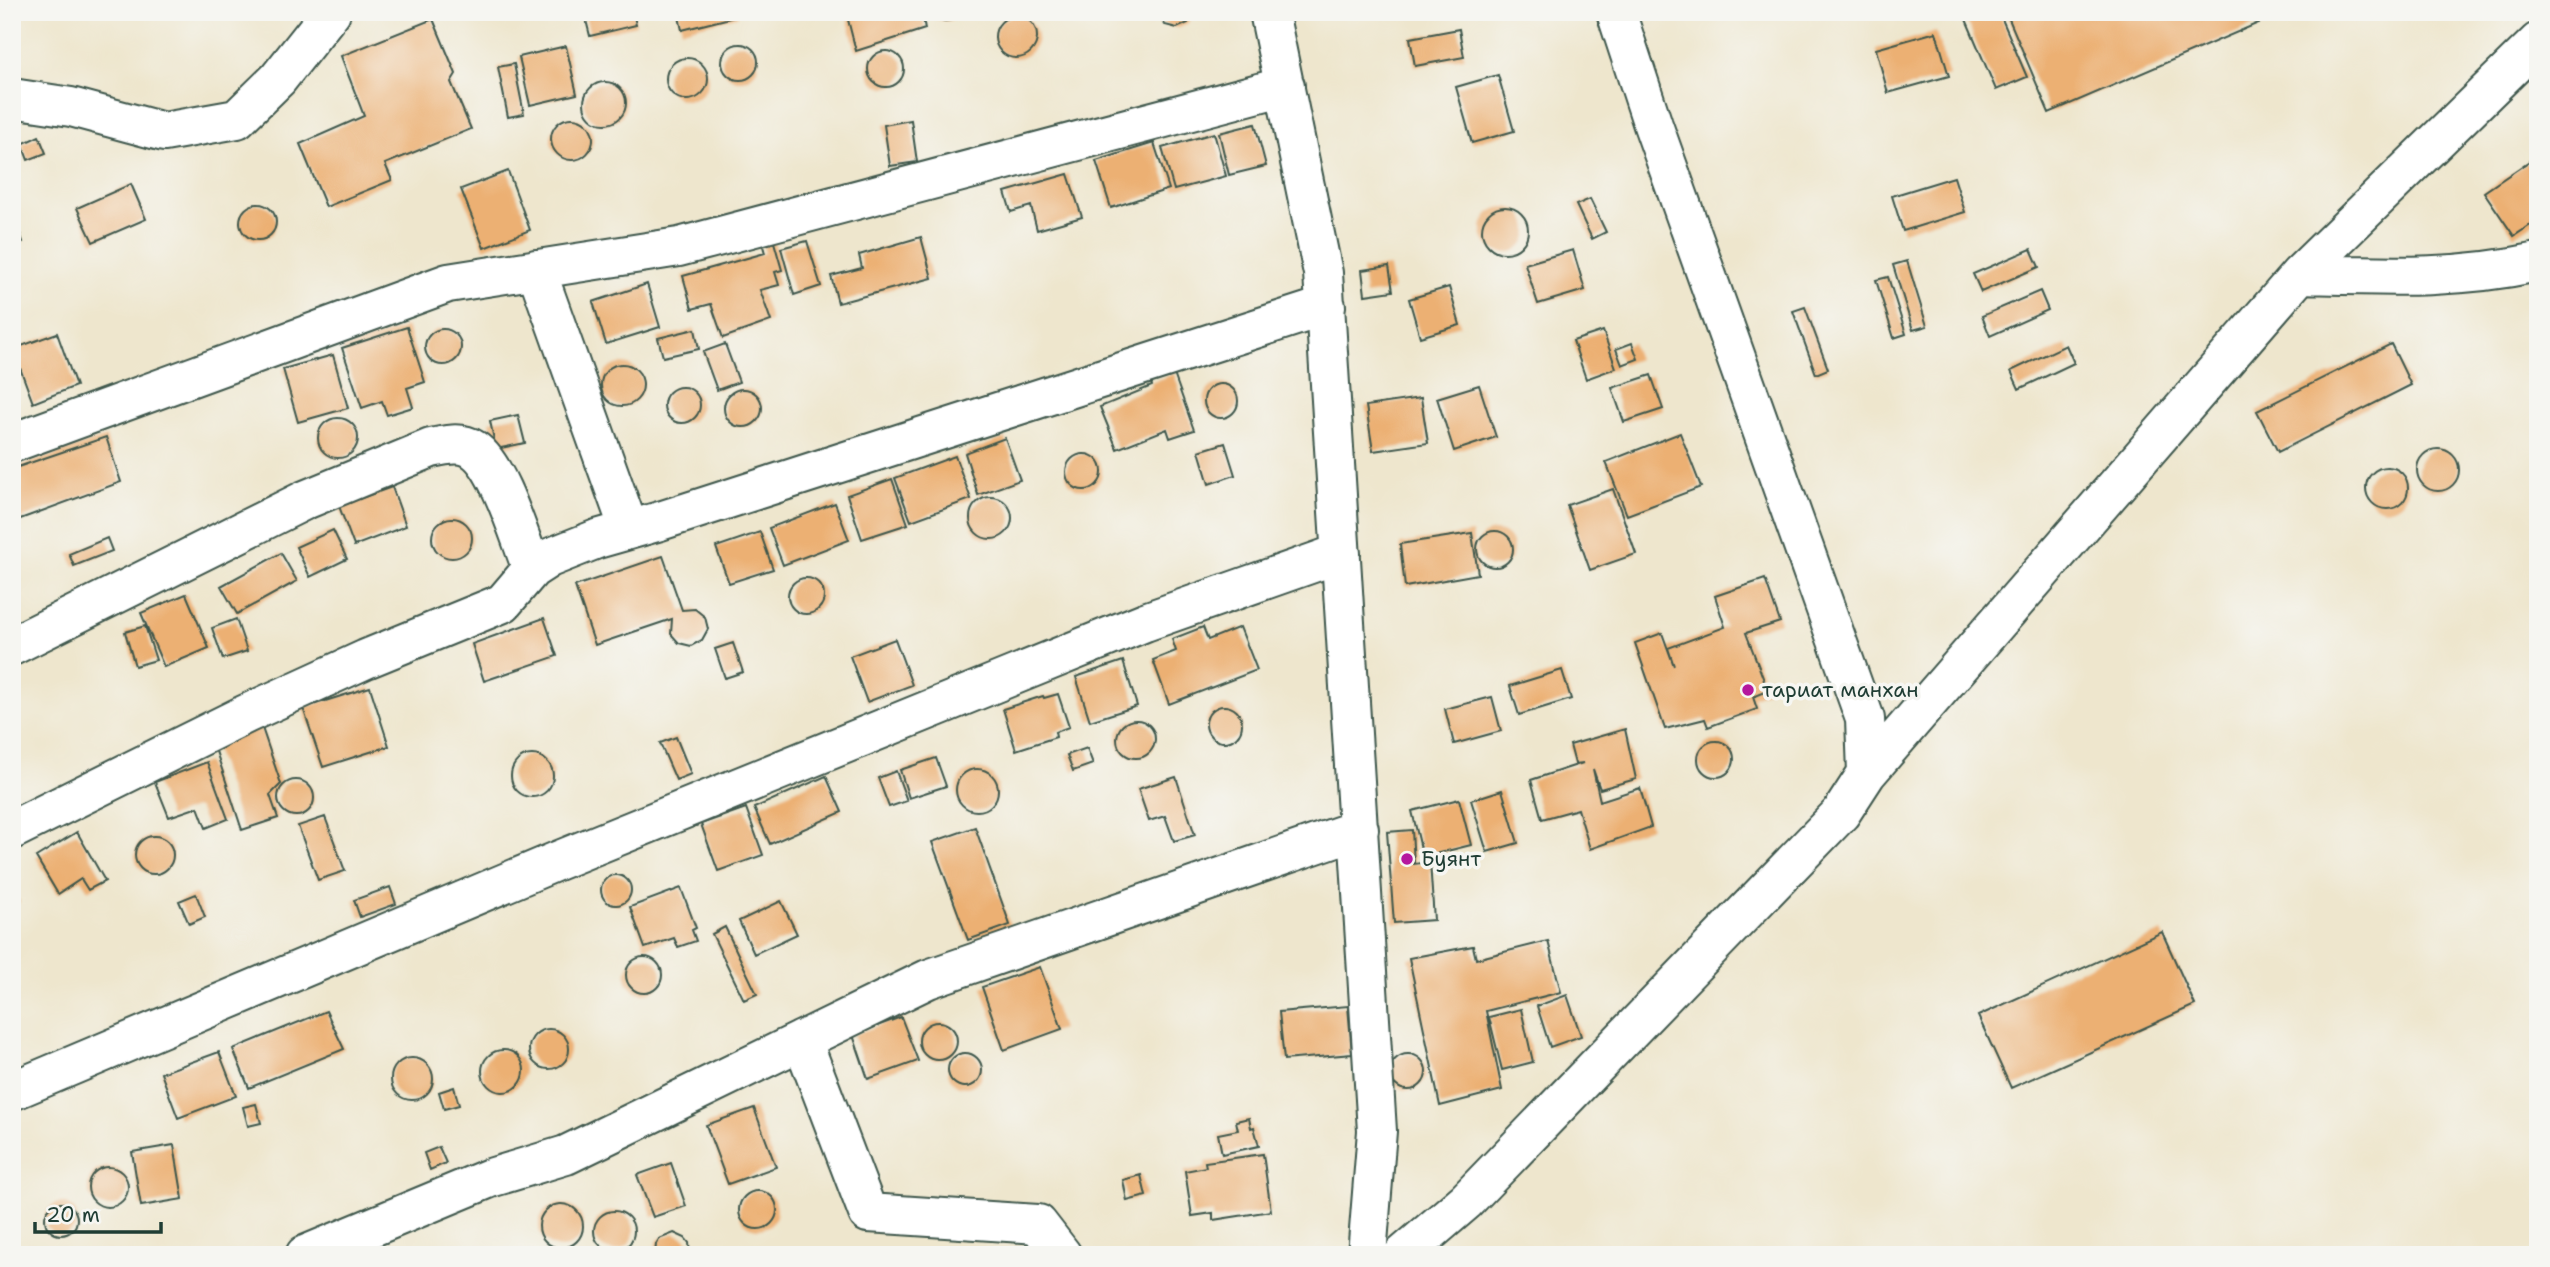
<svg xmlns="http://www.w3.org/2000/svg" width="2550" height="1267" font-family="'Shantell Sans',sans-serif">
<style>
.building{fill:#ecb073}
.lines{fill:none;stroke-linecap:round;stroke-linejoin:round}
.street-casing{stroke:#3e564b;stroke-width:42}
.street{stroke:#fff;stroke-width:38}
.poi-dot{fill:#b5179e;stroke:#f6f6f2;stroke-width:2.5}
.labels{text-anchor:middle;stroke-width:7;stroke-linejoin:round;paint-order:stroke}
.poi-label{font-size:21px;fill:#1f3d34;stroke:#f6f6f2;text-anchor:start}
</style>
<rect width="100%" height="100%" fill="#f6f6f2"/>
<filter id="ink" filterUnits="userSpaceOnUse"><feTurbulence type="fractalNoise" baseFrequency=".0143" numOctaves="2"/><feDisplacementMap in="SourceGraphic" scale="14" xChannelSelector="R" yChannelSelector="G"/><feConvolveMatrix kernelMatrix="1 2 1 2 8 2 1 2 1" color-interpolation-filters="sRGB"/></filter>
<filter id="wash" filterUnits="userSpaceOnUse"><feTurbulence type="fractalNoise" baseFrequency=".00686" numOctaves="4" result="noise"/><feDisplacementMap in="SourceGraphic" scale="28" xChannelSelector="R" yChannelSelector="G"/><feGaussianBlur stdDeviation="1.57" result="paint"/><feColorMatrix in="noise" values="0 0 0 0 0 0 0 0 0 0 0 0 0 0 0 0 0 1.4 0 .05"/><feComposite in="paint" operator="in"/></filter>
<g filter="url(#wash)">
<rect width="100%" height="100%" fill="#eee6cd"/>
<g id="blocks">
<path class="building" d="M584,12H633L636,25L590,36Z
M678,12H738V16L682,30Z
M846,12H922L925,29L856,51Z
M926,12H960L951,20L945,21L932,18Z
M1157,12H1194L1188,23L1177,28L1165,25Z
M1977,12H1999L2027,77L1996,90L1965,17Z
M2006,12H2257L2261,22L2049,113Z
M995 37a21 21 0 1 1 42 0a21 21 0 1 1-42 0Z
M433,19L456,74L451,82L471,129L385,164L392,180L326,207L300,144L364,116L341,56Z
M1459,29L1464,57L1415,66L1410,38Z
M1936,32L1949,76L1888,93L1876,49Z
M722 62a18 18 0 1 1 36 0a18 18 0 1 1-36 0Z
M566,46L577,94L530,105L519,57Z
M868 69a18 18 0 1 1 36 0a18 18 0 1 1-36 0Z
M666 79a21 21 0 1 1 42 0a21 21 0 1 1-42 0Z
M514,64L524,114L508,117L498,67Z
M1498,75L1514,131L1472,143L1456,87Z
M584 103a21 21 0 1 1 42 0a21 21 0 1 1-42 0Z
M551 139a21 21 0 1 1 42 0a21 21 0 1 1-42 0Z
M911,120L917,162L890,166L884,125Z
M1255,124L1266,166L1229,175L1219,133Z
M1214,133L1226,176L1174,190L1162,148Z
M39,136L46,153L28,160L22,144Z
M1154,143L1169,189L1111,208L1096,161Z
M2534,158L2538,164V220L2514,236L2484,192Z
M508,171L530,230L484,248L461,189Z
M1068,174L1082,217L1037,230L1031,206L1011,212L1005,192Z
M1954,177L1965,212L1903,231L1892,196Z
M131,184L146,219L93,242L77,208Z
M1590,199L1606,232L1592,239L1576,205Z
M240 222a18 18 0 1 1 36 0a18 18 0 1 1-36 0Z
M1482 230a23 23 0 1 1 46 0a23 23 0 1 1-46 0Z
M15,219L23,242L12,246V220Z
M921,237L932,278L838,303L831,276L862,268L859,255Z
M807,241L821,286L794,295L781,248Z
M774,242L782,270L775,272L779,285L760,290L771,321L723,338L711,304L692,309L683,276L765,253L763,246Z
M2031,249L2039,267L1981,292L1973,274Z
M1573,250L1585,290L1538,304L1525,264Z
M1907,261L1927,326L1913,330L1893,265Z
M1389,266L1393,291L1365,295L1362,270Z
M1888,277L1906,334L1894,338L1876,280Z
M647,284L660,327L606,344L593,302Z
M1449,287L1460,325L1420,337L1409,299Z
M2040,291L2048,310L1990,336L1982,316Z
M1805,307L1828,369L1816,374L1793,311Z
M407,327L425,382L407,388L413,407L387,415L382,401L362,408L342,348Z
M425 347a18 18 0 1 1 36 0a18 18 0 1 1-36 0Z
M695,329L699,349L663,357L658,338Z
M1603,331L1616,368L1586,379L1573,341Z
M57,333L76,386L33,403L13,349Z
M1632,343L1638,359L1622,365L1616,349Z
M725,344L739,382L717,390L703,352Z
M2391,344L2411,385L2278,452L2257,411Z
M2066,345L2074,363L2019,389L2011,371Z
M333,355L348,408L298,422L283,369Z
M601 385a21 21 0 1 1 42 0a21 21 0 1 1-42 0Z
M1174,374L1194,430L1170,438L1167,429L1117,449L1100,407L1152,386L1151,382Z
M1651,375L1663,409L1624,422L1612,388Z
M1204 401a17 17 0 1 1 34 0a17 17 0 1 1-34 0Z
M1479,385L1496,437L1454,451L1437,398Z
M664 405a18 18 0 1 1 36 0a18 18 0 1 1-36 0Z
M724 408a19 19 0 1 1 38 0a19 19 0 1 1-38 0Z
M1421,398L1428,443L1373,451L1366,406Z
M518,415L525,443L496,449L490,421Z
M318 438a20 20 0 1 1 40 0a20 20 0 1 1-40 0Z
M1680,433L1701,487L1627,515L1606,462Z
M106,437L121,482L12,522V469Z
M1005,438L1020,480L978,495L965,453Z
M1225,443L1235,475L1209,484L1199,451Z
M2417 470a21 21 0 1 1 42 0a21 21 0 1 1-42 0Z
M1066 472a18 18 0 1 1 36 0a18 18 0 1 1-36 0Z
M955,456L971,499L911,521L895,478Z
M2366 488a21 21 0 1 1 42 0a21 21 0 1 1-42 0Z
M892,479L908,524L862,539L847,495Z
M392,487L406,526L354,546L339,506Z
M1613,489L1636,554L1590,570L1567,505Z
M970 518a21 21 0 1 1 42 0a21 21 0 1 1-42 0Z
M835,503L849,540L783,565L769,528Z
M432 538a20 20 0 1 1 40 0a20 20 0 1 1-40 0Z
M333,530L347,559L310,577L296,547Z
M1477 549a18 18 0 1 1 36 0a18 18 0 1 1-36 0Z
M760,532L773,569L729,583L716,547Z
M1472,533L1478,574L1405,587L1400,544Z
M107,538L112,551L74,566L69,554Z
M281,553L297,581L237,614L221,586Z
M663,556L682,610L695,609L705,617L708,629L702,640L691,646L679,643L671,634L672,619L595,645L575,586Z
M788 596a18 18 0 1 1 36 0a18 18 0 1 1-36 0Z
M1765,579L1780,622L1746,633L1768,691L1753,697L1757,709L1708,727L1705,719L1665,729L1635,643L1662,633L1674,666L1668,648L1725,627L1715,596Z
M186,594L209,648L164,667L141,613Z
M544,618L557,656L484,681L472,644Z
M236,619L247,651L223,659L212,628Z
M145,626L156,660L135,666L125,632Z
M1203,627L1208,640L1240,627L1257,670L1169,704L1153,660L1176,651L1172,639Z
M895,639L912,685L867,702L850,656Z
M733,643L743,672L725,678L715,649Z
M1123,661L1137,706L1090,721L1076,677Z
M1562,670L1571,699L1519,715L1510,686Z
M2538,680V705L2534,696Z
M370,687L389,746L323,767L303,708Z
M1058,694L1069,727L1055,732L1056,737L1016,750L1003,709L1043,696L1044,698Z
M1492,697L1501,731L1454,744L1445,709Z
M1206 724a18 18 0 1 1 36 0a18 18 0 1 1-36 0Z
M1117 739a19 19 0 1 1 38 0a19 19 0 1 1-38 0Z
M260,722L281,784L270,795L278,818L242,830L212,739Z
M1625,729L1636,779L1600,789L1593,769L1600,801L1640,788L1651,827L1590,849L1578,809L1542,819L1531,780L1583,763L1575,764L1570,745Z
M676,737L691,774L676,780L660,743Z
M1698 759a18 18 0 1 1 36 0a18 18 0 1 1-36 0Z
M1087,748L1093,764L1073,771L1067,755Z
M511 776a21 21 0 1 1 42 0a21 21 0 1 1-42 0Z
M936,758L946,786L909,798L900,770Z
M207,762L228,819L206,828L198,807L169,817L155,782Z
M956 790a21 21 0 1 1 42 0a21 21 0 1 1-42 0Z
M896,771L907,801L889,807L878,778Z
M826,776L842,812L770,844L754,808Z
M1176,777L1195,835L1174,841L1165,816L1149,821L1138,789Z
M278 798a18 18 0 1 1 36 0a18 18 0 1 1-36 0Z
M1502,790L1518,843L1487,852L1471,800Z
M1459,799L1471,845L1423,857L1412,811Z
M746,808L763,855L718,871L701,824Z
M325,817L345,871L318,880L298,826Z
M975,827L1010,925L968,940L932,842Z
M1412,830L1414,864L1430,862L1434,920L1394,923L1387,832Z
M77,832L105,881L88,890L81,879L58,894L36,857Z
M135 855a19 19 0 1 1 38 0a19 19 0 1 1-38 0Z
M601 890a15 15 0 1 1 30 0a15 15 0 1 1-30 0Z
M390,887L396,904L360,917L354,900Z
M681,888L696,928L692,930L696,941L678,947L674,938L645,948L630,907Z
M12,889L20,902L12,906Z
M196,894L205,917L189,924L179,901Z
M781,901L797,934L754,954L739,921Z
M725,927L757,994L744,1000L712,934Z
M2162,932L2195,1005L2011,1088L1978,1016Z
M1548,941L1561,992L1486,1011L1502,1090L1440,1106L1409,958L1473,946L1476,959Z
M626 975a18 18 0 1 1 36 0a18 18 0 1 1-36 0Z
M1040,967L1062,1029L1004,1050L982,987Z
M1567,995L1581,1036L1550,1047L1537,1006Z
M1348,1006L1352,1054L1284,1060L1279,1012Z
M1521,1009L1533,1062L1502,1070L1489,1017Z
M326,1011L344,1049L249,1088L233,1049Z
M901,1017L918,1061L868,1079L853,1035Z
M919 1041a19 19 0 1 1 38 0a19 19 0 1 1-38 0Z
M529 1049a20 20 0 1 1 40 0a20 20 0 1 1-40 0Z
M482 1071a21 21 0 1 1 42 0a21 21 0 1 1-42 0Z
M219,1052L236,1096L178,1118L161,1073Z
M948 1070a17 17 0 1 1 34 0a17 17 0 1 1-34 0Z
M1390 1072a18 18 0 1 1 36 0a18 18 0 1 1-36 0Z
M391 1079a21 21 0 1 1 42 0a21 21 0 1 1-42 0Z
M454,1087L459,1105L444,1109L439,1092Z
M256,1104L261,1123L248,1126L243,1107Z
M754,1108L776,1167L728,1184L706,1125Z
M1249,1118L1251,1128L1254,1127L1259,1146L1222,1154L1218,1134L1238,1130L1236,1121Z
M174,1145L183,1199L141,1206L132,1152Z
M439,1147L446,1163L430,1170L424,1153Z
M1263,1154L1271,1211L1213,1220V1213L1192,1216L1185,1171L1206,1167L1205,1162Z
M671,1163L686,1206L653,1217L637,1175Z
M88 1187a20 20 0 1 1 40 0a20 20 0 1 1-40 0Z
M1141,1175L1146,1196L1127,1201L1123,1180Z
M739 1210a19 19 0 1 1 38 0a19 19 0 1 1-38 0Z
M45 1219a16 16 0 1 1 32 0a16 16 0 1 1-32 0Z
M539 1226a22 22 0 1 1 44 0a22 22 0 1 1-44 0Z
M594 1231a20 20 0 1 1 40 0a20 20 0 1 1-40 0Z
M674,1233L685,1238L689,1243L690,1255H655L656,1244L659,1239Z"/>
</g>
</g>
<g filter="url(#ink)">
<use href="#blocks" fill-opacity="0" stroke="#3e564b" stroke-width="2"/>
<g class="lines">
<g class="street-casing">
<path id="street" d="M1269,12L1323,273L1377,1131L1367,1255
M12,98L71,107L164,132L237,119L278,79L331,12
M536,269L629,529
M2300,274C2382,276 2456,280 2538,262
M12,443L448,283L679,247L1285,86
M12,646L305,500L431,448C444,445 461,441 473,449C499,465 520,539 532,569
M1867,773L2300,274L2538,42
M12,830L246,714L366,659L503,603L532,569L549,558L597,539L660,521L1326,306
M802,1040L868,1213L1038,1224L1062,1255
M12,1091L557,861L1145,622L1341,553
M305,1255L490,1178L566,1155L928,979L1359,829
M1403,1255L1466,1201L1841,813L1867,773L1865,719L1653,125L1616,12"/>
</g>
<use href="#street" class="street"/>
</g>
</g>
<g class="poi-dot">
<circle cx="1748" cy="690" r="7"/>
<circle cx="1407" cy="859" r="7"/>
</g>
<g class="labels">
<g class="poi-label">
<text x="1762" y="697">тариат манхан</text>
<text x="1421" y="866">Буянт</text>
</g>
</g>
<rect width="2550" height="1267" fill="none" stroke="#f6f6f2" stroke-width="42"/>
<path d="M35 1222v10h126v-10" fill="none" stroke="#1f3d34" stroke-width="3.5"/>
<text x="46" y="1222" font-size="21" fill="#1f3d34" stroke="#f6f6f2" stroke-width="5" paint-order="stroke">20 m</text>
</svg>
